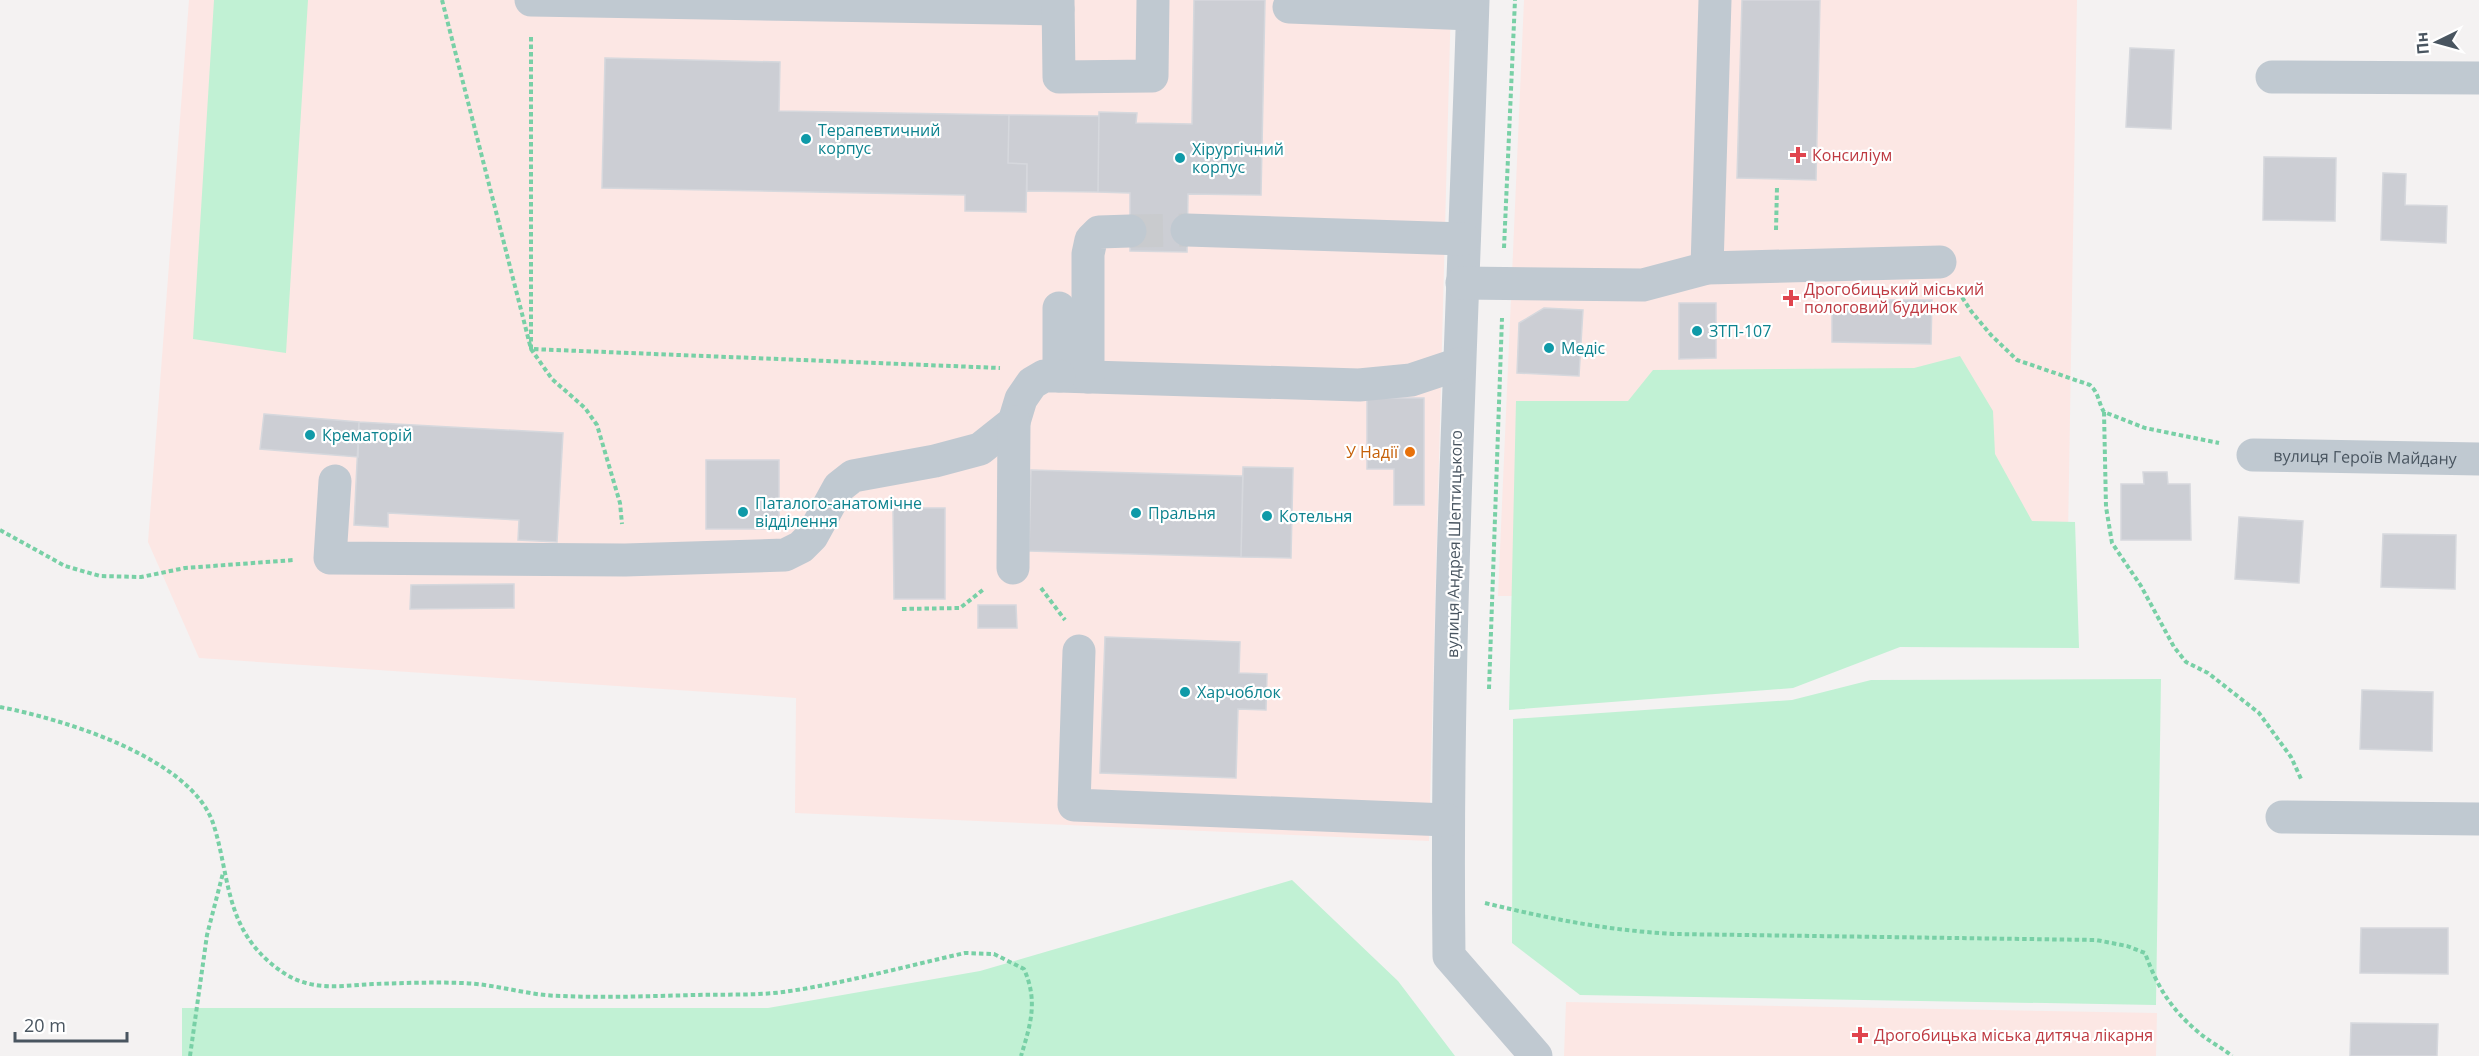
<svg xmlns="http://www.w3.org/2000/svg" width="2479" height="1056" font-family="'Open Sans',sans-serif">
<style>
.medical{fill:#fce7e4}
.green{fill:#c1f1d4}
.building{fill:#ccced4;stroke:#d6d8dd;stroke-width:1.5}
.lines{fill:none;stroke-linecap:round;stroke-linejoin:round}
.minor-tunnel{stroke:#c9cbce;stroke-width:33;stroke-dasharray:33 16;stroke-linecap:butt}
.path{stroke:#78d0a6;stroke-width:4;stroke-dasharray:4.5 3;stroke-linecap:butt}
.minor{stroke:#c0c9d1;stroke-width:33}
.culture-dot{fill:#0f9aa8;stroke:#fff;stroke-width:2}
.health-dot{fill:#e0444e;stroke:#fff;stroke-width:2}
.food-dot{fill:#e8710a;stroke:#fff;stroke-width:2}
.labels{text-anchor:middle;stroke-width:4.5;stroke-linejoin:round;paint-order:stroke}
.culture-label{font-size:16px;fill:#0d838f;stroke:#fff;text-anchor:start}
.health-label{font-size:16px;fill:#be3a42;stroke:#fff;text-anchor:start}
.food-label{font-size:16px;fill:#c56008;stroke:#fff;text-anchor:end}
.street-label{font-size:16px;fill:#495560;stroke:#fff}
</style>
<rect width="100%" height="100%" fill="#f4f2f2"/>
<path class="medical" d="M189,0H1451L1429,841L795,813L796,698L199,658L148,542Z
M1524,0H2077L2067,596H1498Z
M1566,1002L2157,1013L2156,1056H1564Z"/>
<path class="green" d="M214,0H308L286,353L193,339Z
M1960,356L1993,411L1995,454L2032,521L2075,522L2079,648L1900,647L1793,688L1509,710L1516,401H1628L1653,370L1914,368Z
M2161,679L2156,1005L1580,995L1512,943L1513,719L1792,700L1871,680Z
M1292,880L1398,981L1455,1056H182V1008H768L980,971Z"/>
<path class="building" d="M1194,0H1265L1261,195L1188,194L1187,252L1130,251V193L1098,192L1099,112L1137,113L1136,123L1192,124Z
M1742,0H1820L1816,180L1737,178Z
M2130,48L2174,50L2171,129L2126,127Z
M605,58L780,62L779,111L1009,115L1008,163L1027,164L1026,212L965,211V195L602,188Z
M1009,115L1099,116L1098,192L1027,191V164L1008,163Z
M2264,157L2336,158L2335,221L2263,220Z
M2383,173L2406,174L2405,205L2447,206L2446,243L2381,240Z
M1878,300H1932L1931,344L1832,342V307L1878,308Z
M1679,303H1716V358L1679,359Z
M1544,308L1583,310L1579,376L1517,373L1519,323Z
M1367,398H1424V505H1394V469H1367Z
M264,414L359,422L358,457L260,449Z
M359,422L563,433L557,542L518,540L519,520L388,513V527L354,525Z
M706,460H779V529H706Z
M1243,467L1293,468L1291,558L1241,557Z
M1031,470L1243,476L1241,557L1029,551Z
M2143,472H2167L2168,484H2190L2191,540H2121V484H2144Z
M893,508H945V599H894Z
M2239,517L2303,521L2299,583L2235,579Z
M2383,534L2456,535L2455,589L2381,587Z
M514,584V608L410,609L411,585Z
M978,605H1016L1017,628H978Z
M1105,637L1240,642L1239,673L1267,674L1266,710L1238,709L1236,778L1100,773Z
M2362,690L2433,692L2432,751L2360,749Z
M2361,928H2448V974L2360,973Z
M2351,1023L2438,1024L2437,1056H2350Z"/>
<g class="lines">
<path class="minor-tunnel" d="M1130,231L1187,230"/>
<path class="path" d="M442,0L531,349L552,379L585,408L597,425L620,503L622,524
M531,37V349L1000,368
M1776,230L1777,187
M1504,248L1515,0
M1958,291L1971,311L1991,335L2017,360L2090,385C2099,393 2098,402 2104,412L2145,428L2219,443
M2104,412L2106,507L2112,543L2141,586L2174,647L2186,662L2208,673L2259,713L2291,757L2302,781
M0,530L65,566L100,576L141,577L185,568L294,560
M1041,588L1065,620
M902,609L960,608L984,589
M1489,689L1502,318
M0,707C62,719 190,757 213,823C228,868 225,916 260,953C271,965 289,979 306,983C328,989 351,985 373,984C403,983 432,982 462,983C497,984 529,996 562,996C606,998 651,996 696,995C727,994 760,996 790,991C849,982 907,966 965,953L994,954L1024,969C1038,1001 1031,1023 1021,1056
M1485,903C1551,919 1605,930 1673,934L2096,940L2127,946L2145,953C2157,986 2170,1008 2197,1031C2208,1041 2221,1047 2232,1056
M190,1056L207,935L223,873"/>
<g class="minor">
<path d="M531,0L1058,9"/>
<path d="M1058,0L1059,77L1152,76L1153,0"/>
<path d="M1473,0C1463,319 1445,637 1449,956L1536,1056"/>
<path d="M1289,7L1472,14"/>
<path d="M2272,77L2479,78"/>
<path d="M1187,230L1464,239"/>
<path d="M1707,268L1715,0"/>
<path d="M1462,283L1643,285L1707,268L1940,262"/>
<path d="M1059,308V376L1359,385L1411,380L1459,364"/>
<path d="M1088,377V254L1091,240L1099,232L1130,231"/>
<path id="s1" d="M2253,455L2479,459"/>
<path d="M335,481L330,558L625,560L785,555L801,547L812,536L839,487L853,476L935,461L980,449L1014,422L1021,399L1032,383L1044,376H1059"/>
<path d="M1013,568L1014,422"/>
<path d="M1079,651L1074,805L1447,820"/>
<path d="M2282,817L2479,819"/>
</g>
</g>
<g class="culture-dot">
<circle cx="806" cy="139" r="6"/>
<circle cx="1180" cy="158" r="6"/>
<circle cx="1697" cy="331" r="6"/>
<circle cx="1549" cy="348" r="6"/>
<circle cx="310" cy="435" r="6"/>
<circle cx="743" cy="512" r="6"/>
<circle cx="1136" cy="513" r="6"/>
<circle cx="1267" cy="516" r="6"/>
<circle cx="1185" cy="692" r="6"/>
</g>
<g class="health-dot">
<path d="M1795 146h6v6h6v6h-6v6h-6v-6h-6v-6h6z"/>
<path d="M1788 289h6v6h6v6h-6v6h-6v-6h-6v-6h6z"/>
<path d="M1857 1026h6v6h6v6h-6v6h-6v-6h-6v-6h6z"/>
</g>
<circle class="food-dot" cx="1410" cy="452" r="6"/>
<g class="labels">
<g class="culture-label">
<text x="818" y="136">Терапевтичний<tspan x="818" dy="18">корпус</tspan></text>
<text x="1192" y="155">Хірургічний<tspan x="1192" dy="18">корпус</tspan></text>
<text x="1709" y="337">ЗТП-107</text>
<text x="1561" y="354">Медіс</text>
<text x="322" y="441">Крематорій</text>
<text x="755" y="509">Паталого-анатомічне<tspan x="755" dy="18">відділення</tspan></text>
<text x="1148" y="519">Пральня</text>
<text x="1279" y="522">Котельня</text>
<text x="1197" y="698">Харчоблок</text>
</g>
<g class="health-label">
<text x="1812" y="161">Консиліум</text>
<text x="1804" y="295">Дрогобицький міський<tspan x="1804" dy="18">пологовий будинок</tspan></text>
<text x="1874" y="1041">Дрогобицька міська дитяча лікарня</text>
</g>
<g class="food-label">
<text x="1398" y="458">У Надії</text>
</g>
<g class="street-label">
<text dy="6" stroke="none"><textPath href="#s1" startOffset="112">вулиця Героїв Майдану</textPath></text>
<text transform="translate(1454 544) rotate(-89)" y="6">вулиця Андрея Шептицького</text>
</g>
</g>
<g transform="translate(2437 42) rotate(265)" stroke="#ffffff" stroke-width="4.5" paint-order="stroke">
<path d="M0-4.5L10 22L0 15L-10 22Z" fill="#495560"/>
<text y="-9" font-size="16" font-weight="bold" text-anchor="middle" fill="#495560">Пн</text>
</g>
<path d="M15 1032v9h112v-9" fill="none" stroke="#495560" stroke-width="3"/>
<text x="24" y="1032" font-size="18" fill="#495560" stroke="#ffffff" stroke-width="4.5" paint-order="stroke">20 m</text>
</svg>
